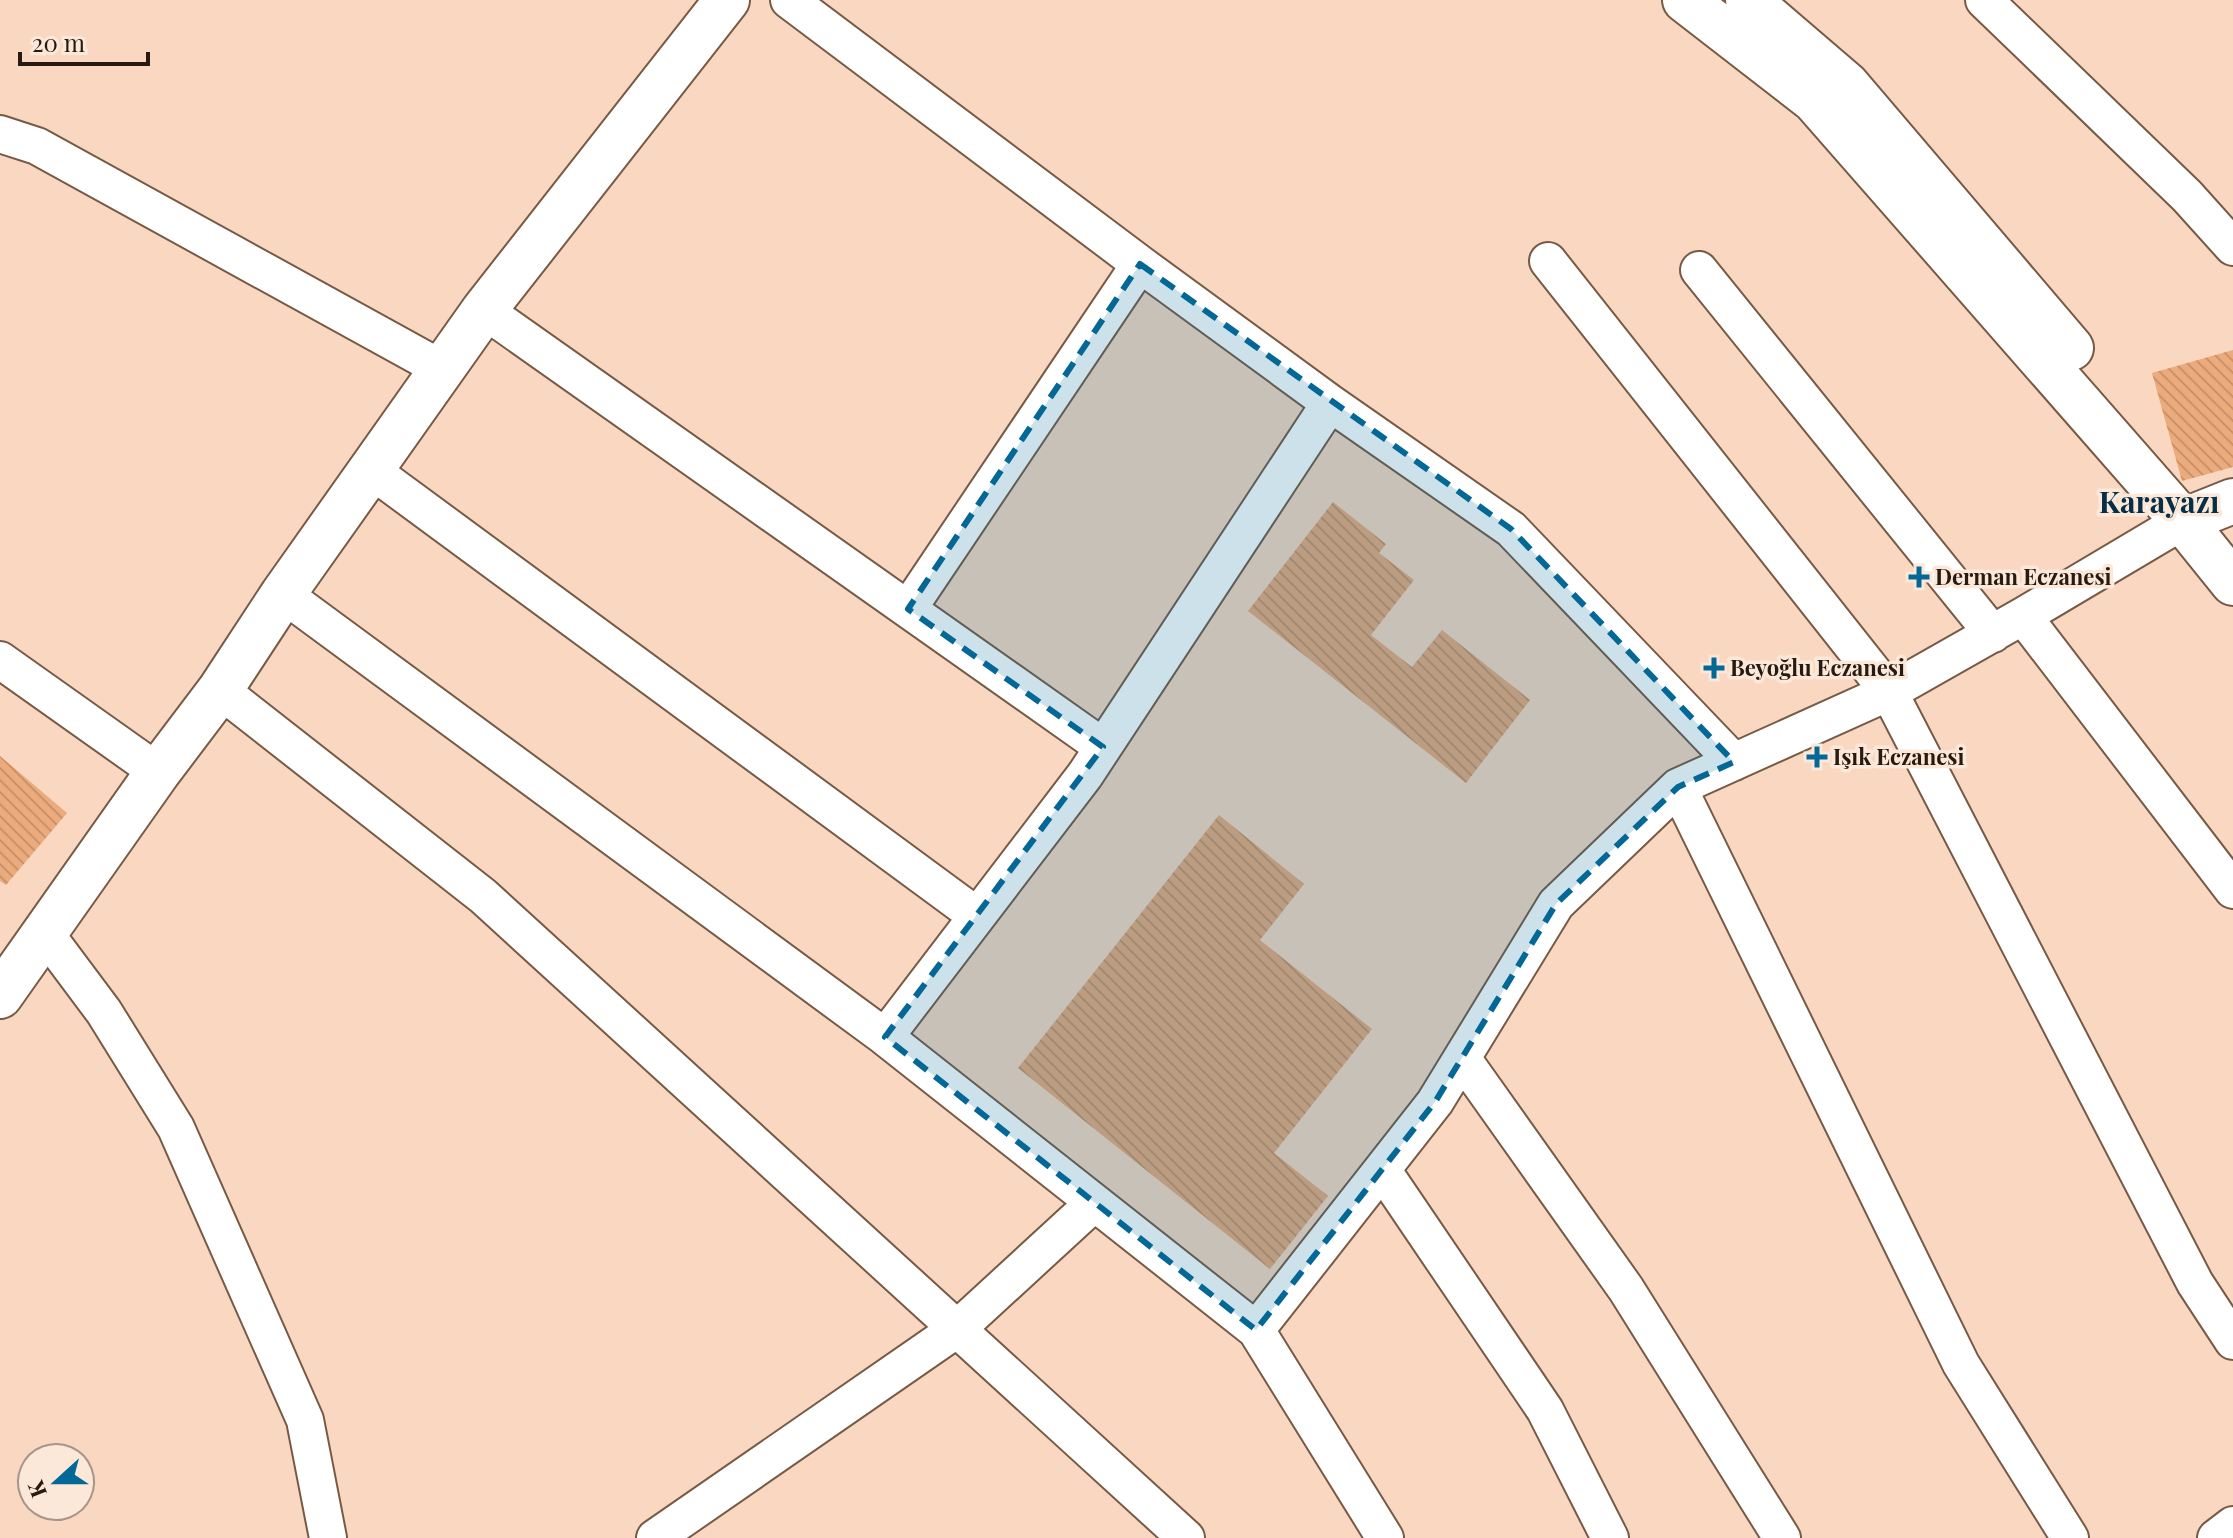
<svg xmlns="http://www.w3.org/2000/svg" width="2233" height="1538" font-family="'Playfair Display',serif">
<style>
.building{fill:url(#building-back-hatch)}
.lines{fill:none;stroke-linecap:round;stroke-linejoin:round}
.street-casing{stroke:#775a46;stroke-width:40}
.secondary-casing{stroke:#775a46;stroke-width:48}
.street{stroke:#fff;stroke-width:36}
.secondary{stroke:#fff;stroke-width:44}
.marked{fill:#036896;fill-opacity:0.2;stroke:#036896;stroke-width:6;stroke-dasharray:16 10;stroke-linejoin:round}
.poi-dot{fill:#036896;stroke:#fce8d9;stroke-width:3}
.labels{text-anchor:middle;stroke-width:7;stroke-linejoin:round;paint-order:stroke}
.poi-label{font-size:22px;font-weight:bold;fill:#261a11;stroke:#fce8d9;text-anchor:start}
.district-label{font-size:30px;font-weight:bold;fill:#052f46;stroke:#fce8d9}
</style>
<defs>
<pattern id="building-back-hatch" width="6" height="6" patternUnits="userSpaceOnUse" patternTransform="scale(2)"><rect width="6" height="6" fill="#ecab7c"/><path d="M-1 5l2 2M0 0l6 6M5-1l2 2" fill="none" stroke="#ca936a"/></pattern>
</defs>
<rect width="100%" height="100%" fill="#f9d7c0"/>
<path class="building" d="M2233,350V467L2182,481L2152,373Z
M1333,502L1386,544L1379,553L1414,580L1371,635L1412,667L1442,630L1530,700L1466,783L1248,611Z
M0,756L67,813L6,885L0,881Z
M1219,815L1304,884L1260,940L1372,1029L1274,1153L1328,1196L1270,1269L1018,1068Z"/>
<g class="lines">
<g class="street-casing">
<path id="street" d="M789,0L1140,264L1330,403L1511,529L1734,762
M1984,0L2187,196L2233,247
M0,134L37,146L442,369
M1548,261L1889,692L2195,1283L2233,1341
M1699,270L1993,634
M484,310L1103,747
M371,470L977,916
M283,594L885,1037L1256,1330L1385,1538
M908,609L1140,264
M2023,616L2233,890
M0,660L158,772
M220,690L483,896L1186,1538
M1678,787L1961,1364L2070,1538
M45,933L104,1012L176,1128L305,1420L328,1538
M885,1037L1085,775L1330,403
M1462,1058L1626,1289L1782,1538
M1383,1171L1545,1410L1610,1538
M1256,1330L1435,1102L1556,904L1678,787L1889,692L2023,616L2183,521
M655,1538L957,1329L1094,1203
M2216,1538L2233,1525"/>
</g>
<g class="secondary-casing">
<path id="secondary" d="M1685,0L1814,100L2183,521L2233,583
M1748,0L1847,85L2071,348
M2183,521L2233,501
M0,996L158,772L220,690L283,594L484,310L727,0"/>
</g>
<use href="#street" class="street"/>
<use href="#secondary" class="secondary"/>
</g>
<path class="marked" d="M1140,264L1511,529L1734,762L1678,787L1556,904L1435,1102L1256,1330L885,1037L1103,747L908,609Z"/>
<g class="poi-dot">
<path d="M1915 565h8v8h8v8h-8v8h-8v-8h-8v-8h8z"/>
<path d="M1710 656h8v8h8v8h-8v8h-8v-8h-8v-8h8z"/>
<path d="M1813 745h8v8h8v8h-8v8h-8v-8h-8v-8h8z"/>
</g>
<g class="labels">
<g class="poi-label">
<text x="1935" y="585">Derman Eczanesi</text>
<text x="1730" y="676">Beyoğlu Eczanesi</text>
<text x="1833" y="765">Işık Eczanesi</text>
</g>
<g class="district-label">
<text x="2159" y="513">Karayazı</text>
</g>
</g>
<g transform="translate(56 1482) rotate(249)"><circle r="38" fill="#fce8d9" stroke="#a69689" stroke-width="2"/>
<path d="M0-6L14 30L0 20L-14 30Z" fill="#036896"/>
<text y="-12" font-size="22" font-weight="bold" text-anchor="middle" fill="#261a11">K</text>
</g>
<path d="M20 52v12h128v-12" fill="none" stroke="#261a11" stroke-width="4"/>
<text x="32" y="52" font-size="24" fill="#261a11" stroke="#fce8d9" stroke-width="6" paint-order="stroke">20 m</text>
</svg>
